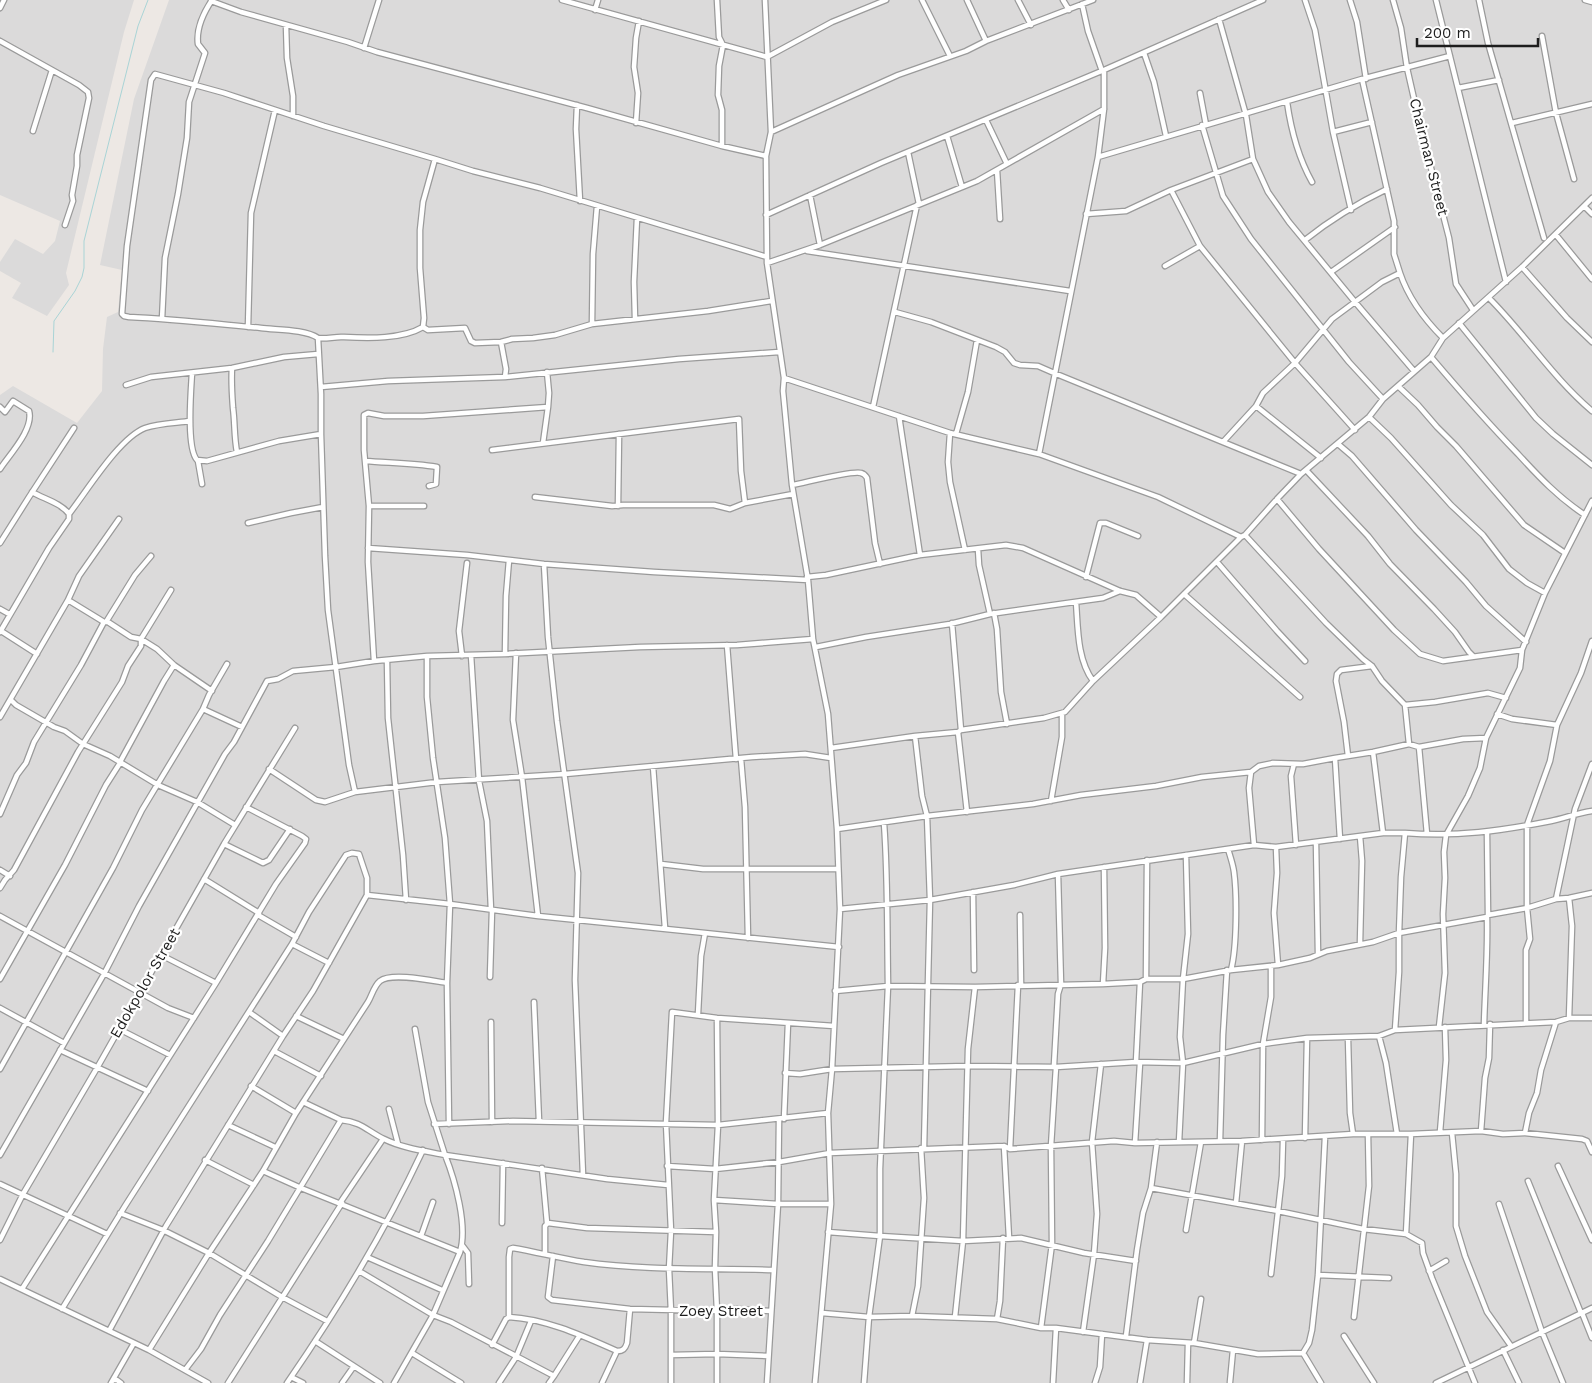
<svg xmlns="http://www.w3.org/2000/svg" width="1592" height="1383" font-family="'Work Sans',sans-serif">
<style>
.residential{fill:#dbdada}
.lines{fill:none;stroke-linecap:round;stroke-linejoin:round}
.stream{stroke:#a9d4d6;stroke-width:1}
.minor-casing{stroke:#9a9a9a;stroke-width:7}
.minor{stroke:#fff;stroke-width:4.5}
.labels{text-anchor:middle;stroke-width:4.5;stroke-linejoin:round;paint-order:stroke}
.street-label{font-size:15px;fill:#1d1d1d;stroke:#fff}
</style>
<rect width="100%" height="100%" fill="#ede8e4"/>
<path class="residential" d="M0,0H134L124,32L66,273L69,285L47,316L12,298L21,283L0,271V262L15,239L43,254L55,241L60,221L0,195Z
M169,0H1592V1383H0V395L13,386L77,423L102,391L103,349L107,317L118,312L122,270L100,265L134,99Z"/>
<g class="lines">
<path class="stream" d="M53,352L54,321L75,291L82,277L84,268V241L138,26L148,0"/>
<g class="minor-casing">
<path id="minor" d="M562,0L767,57L832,22L886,0
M717,0L719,37L723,45L719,66L718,95L722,110V146
M765,0L771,132L766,156L767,263L784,378L783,391L792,485L808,580L813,639L828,714L837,829L840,909L832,1069L828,1113L831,1204L815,1383
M922,0L950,56
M967,0L986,41
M1018,0L1031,25
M1063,0L1069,10
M1305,0L1315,30L1333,132L1351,210
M1350,0L1357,22L1366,79
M1393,0L1401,28L1407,68L1420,125L1449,238L1456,284L1473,310
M1436,0L1506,282
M1479,0L1488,43L1544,238
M1585,0L1592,2
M211,1L241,12L348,42L377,52L587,108L722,146L766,156
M1082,4L1088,31L1102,71
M0,8L4,0
M595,10L598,0
M1219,19L1246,115L1253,159L1268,192L1289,222L1355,302L1414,371
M286,25L287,58L293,96V116
M1542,36L1556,113L1574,179
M0,41L79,85L88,92L89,98L77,155V166L72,195L73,201L65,225
M364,48L379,0
M1144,53L1154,82L1166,136
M1458,88L1499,80
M1200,93L1206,125
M1287,102C1291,130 1298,157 1312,182
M577,105L576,129L580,201
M986,120L1007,164
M636,123L638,93L634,67L636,38L639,21
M1512,123L1592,104
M1202,125L1223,196L1251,239L1349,362L1383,399
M33,131L52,70
M771,132L898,75L966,51L986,41L1093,0
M1333,132L1372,122
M947,136L962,187
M908,152L919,204
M1098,157L1362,79L1450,56
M435,159L473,171L540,188L767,257
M997,170L1000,219
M1171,190L1200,246L1295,363L1355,430
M810,195L820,245
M597,206L593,254L592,324L708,311L771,301
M1584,206L1592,214
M1086,214L1126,211L1171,190L1253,159
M766,215L881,163L1104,70L1263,0
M1556,235L1592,279
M1305,240C1330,220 1358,203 1387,189
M807,251L1070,291
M767,263L820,245L977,181L1104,109
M1165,266L1200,246
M1522,267L1567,318L1592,342
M1331,272L1395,227
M1400,273C1408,297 1425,320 1443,338
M1489,298C1525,334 1553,378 1592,411
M895,312L931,322L996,347L1005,352L1014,363L1020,365L1038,366L1054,373L1301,474
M162,319L165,258L178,194L187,138L189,102L205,53L198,44C196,29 204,12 212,0
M635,319L634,282L637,218
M1459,323L1536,418L1553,434L1592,465
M248,327L251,213L275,110
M423,327L428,330L465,328L471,341L475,343L501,342L512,339L533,338L555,335L592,324
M318,338C326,339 333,337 341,337C366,338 401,340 423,327L424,318L420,268V230L423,202L435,159L324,126L224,93L155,74L151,80L127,246L122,314L124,316L129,317C173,319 217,324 261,328C276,330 305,329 318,338L321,394V434L325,556L328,610L349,765L355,792
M501,342L506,369L505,377
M1431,357C1459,390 1488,423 1518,454C1539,477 1559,498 1585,515
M232,368C231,382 232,394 233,408C235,423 234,437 237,452
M547,372L549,393L548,407
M192,373C191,390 186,448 197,460L207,461L279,441L321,434
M784,378L950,433L1039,454L1158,497L1241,537
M126,385L151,377L232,368L284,357L318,354
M321,387L388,381L505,377L679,359L779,352
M1399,387L1418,405L1437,427L1456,446L1524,525L1565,553
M1256,406L1321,458
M0,407L5,412L13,401L29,411C34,429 10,454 0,469
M873,407L917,205
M899,416L920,555
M1369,417L1391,438L1451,505L1483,535L1509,569L1527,583L1545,593
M950,433L948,462L950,482L965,550
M956,434L968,392L977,340
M1223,442L1256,406L1263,393L1295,363L1332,319L1382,282L1400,273L1394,254V221L1362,79
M1338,444L1352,456L1416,530L1466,582L1486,606L1526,642
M492,450L739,419L741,471L745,503
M1039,454L1098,157L1104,109V70
M198,461L202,484
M365,461C389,463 413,463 437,467L436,484L429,486
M1306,470L1368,536L1390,564L1434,609L1455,632L1469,652L1473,656
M792,485C804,483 852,470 861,473C865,474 865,475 867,478L875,543L880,564
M32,492C44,499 61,503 69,514
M535,497L612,506L623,505H714L730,509L745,503L793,494
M1277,499L1319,549L1394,630L1420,654L1443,661L1522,650
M369,506H424
M618,506L619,434
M248,523L291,513L323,507
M1245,535L1326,623L1363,659L1372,666L1382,681L1405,705
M0,543L29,497L74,428
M368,548L467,555L544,564L654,572L808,580
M978,549L979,565L990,614
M1217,562L1277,631L1305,661
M544,564L548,637L557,721L578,873L575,980L583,1175
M807,577L826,575L920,555L1006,545L1023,548L1120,591L1136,595L1161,617
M1086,577L1100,523H1106L1138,536
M1184,594L1300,697
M68,600L79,576L119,519
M1076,602C1078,628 1077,659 1093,681
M0,609L9,614
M994,613L997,629L1001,692L1007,724
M106,622L135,575L151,556
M952,623L961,730
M1,631L37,654
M0,632L49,548L69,519V514C87,491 119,438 145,428C159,423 175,423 190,421
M727,645L736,759
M816,647L866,637L950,624L990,614L1103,598L1120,591
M516,653L513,720L522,777L538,916
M505,654L506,596L509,560
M471,655L479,781L487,821L491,910
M462,656L459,631L467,563
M387,660L388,718L403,855L406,900
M374,661L368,562L369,506L364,450V415L368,413L384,416H423L548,407L543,443
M11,700L16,705L54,727L65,731L83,744L110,756L158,785L197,802L235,825
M203,709L242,727
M1497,714L1512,719L1557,725
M0,717L68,600L104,622
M958,732L967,812
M915,736L922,796L927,816L930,900L924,1148
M1409,744L1405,705L1435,702L1488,693L1506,698
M1419,747L1463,739L1486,738
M831,748L915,736L958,732L961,730L1044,718L1065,712L1093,681L1161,617L1241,537L1245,535L1277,499L1301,474L1369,417L1383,399L1431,357L1443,338L1522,267L1592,198
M1373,752L1383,833
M1348,756L1344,722L1336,681L1337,674L1341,670L1372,666
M1335,758L1340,839
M741,759L745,807L748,938
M120,762L164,681L174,665L212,691
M1294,764L1291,776L1296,845
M653,766L665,928
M269,769L316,800L325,802L355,792L437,782L565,774L752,757L805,754L831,758
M1051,801L1062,737V713
M0,814L17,775L26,763L34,742L81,665L104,622H108L131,637L141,639L171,590
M837,829L927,816L1033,804L1081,795L1156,786L1202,777L1251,772
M1405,833C1457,837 1500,831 1551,821C1565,818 1578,813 1592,811
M1487,833L1488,915
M1316,842L1318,954
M224,844L263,863L269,860L290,829
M1254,845L1249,788L1251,772L1259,766L1273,763L1303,764L1335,758L1373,752L1409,744L1419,747L1427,834
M1276,847L1277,873L1274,913L1278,965
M1228,849C1230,856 1233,864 1234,872C1237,895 1237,947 1231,970
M661,864L703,869H838
M0,870L10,876
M204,879L259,913
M0,888L5,880L14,870L78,752L122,682L128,666L141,646V639L157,649L174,665
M973,892L974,970
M1569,898L1572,926L1569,1018
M1556,899L1575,809L1592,764
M840,909L930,900L1014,885L1058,874L1254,845L1276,847L1383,833H1405L1401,877L1399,933L1373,942L1327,951L1310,958L1278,965L1231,970L1183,979H1146L1140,982L1103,984L975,987L888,986C887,931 888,877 884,823
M258,915L296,937
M1020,915L1021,985
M0,916L168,1008L194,1018
M705,933L839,947
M1360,943L1362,861L1360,836
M292,944L329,963
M161,955L216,983
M490,977L492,910
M0,979L65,865L106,785L120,763
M1146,979L1147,860
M447,983L449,1124
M1103,984L1105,948L1104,867
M835,991L888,986L880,1169V1236L963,1241L1021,1238L1084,1253L1136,1261
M534,1002L539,1121
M0,1008L64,1043
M249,1012L283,1036
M296,1016L344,1039
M491,1022L492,1122
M1526,1023V950L1530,939L1527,908V825L1550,761L1557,725L1581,673L1592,641
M1484,1025C1485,989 1488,953 1487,917
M1439,1027L1445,973L1443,914L1445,878L1444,852L1446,835L1468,796L1480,768L1486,738L1520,668L1522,650L1545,593L1592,501
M119,1029L170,1055
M415,1029L428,1102L445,1155L607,1179L668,1185
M1395,1030L1399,972V933L1487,917L1488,915L1527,908L1556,899L1569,898L1592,893
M1379,1036L1386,1063L1397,1134
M1348,1038L1350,1113L1353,1134
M60,1050L148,1091
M274,1051L321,1076
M1136,1062L1140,982
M1054,1065L1058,994L1061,984L1058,874
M0,1069L113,868L142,810L203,709L209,695L227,664
M785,1073L800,1074L832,1069L968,1066L1056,1067L1136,1062L1183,1063L1263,1044L1307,1038L1379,1036L1395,1030L1556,1022L1569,1018H1592
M251,1086L296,1113
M303,1102L341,1120
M389,1109L398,1144
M784,1119L788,1023
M434,1124L513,1121L718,1125L828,1113
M228,1125L275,1147
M1481,1131L1485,1078L1489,1058L1490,1024
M1440,1132L1446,1060L1445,1027
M1452,1133L1456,1174V1226L1465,1256L1487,1312L1511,1346
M1525,1133L1529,1113L1537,1093L1541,1070L1556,1022
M1411,1134L1406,1234L1422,1243L1423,1253L1432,1278L1475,1383
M1305,1138L1307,1038
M1262,1140L1263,1044L1271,997V966
M1220,1141L1223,1035L1227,970
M1157,1142L1151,1188L1278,1211L1363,1229L1406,1234
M1179,1142L1183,1063L1180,1037L1183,979L1188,934L1186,855
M1135,1143L1140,1063
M1004,1146L1009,1238
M1010,1149L1018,985
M0,1155L104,974L139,906L225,754L234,742L267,681L278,679L293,671L336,667L374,661L427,656L505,654L640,647L737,645L813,639
M205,1160L254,1185
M667,1166L715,1169L779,1162L830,1153L1004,1146L1010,1149L1114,1141L1135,1143L1242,1141L1353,1134H1411L1481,1131L1503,1134L1525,1133L1582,1139L1587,1141L1592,1152
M1558,1166L1592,1240
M542,1168L547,1223
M263,1171L301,1188L460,1252L433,1315L394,1383
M1528,1181L1581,1313
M0,1184L107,1234
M714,1200L778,1204H831
M340,1203L383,1139
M1236,1203L1242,1141
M1499,1204L1542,1332L1563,1383
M120,1213L163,1230L209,1253L282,1297L327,1321
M502,1223L503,1163
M1186,1230L1201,1142
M828,1232L880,1236L869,1317L864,1383
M421,1236L433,1202
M0,1240L23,1194L97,1068L224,844L295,728
M462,1245L468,1253L469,1284
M545,1254V1226L548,1223L587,1228L716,1232
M553,1256L548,1297L552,1300L630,1309L717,1311L736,1309L770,1311
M367,1257L442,1290
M359,1271L433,1315L451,1322L554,1376L549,1383
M1429,1271L1446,1261
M1271,1274L1282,1176L1283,1140
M1318,1275L1389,1278
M0,1279L149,1350L208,1383
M22,1289L216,983L276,884L305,843L306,839L302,836L246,807
M62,1309L125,1206L292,944L309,912L346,855L352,853L359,854L367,878V895L450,904L538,916L705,933L701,956L698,1014
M822,1313L869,1317L912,1316L997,1319L1041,1328H1056L1147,1340L1194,1343L1258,1354L1303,1353L1309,1343L1312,1330L1318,1275L1325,1137
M1582,1313L1592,1338
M912,1316L918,1286L924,1198L921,1148
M509,1317V1257L510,1249L513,1248C536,1252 560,1258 584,1262C647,1271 711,1268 774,1270
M955,1317L963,1241L968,1049L975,987
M1354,1317L1369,1186L1368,1134
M997,1319L1000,1301L1003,1238
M1041,1328L1052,1244L1051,1146L1056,1067
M109,1331L166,1226L283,1036L313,991L367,895
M1083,1332L1094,1254L1097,1214L1092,1142L1101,1064
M1126,1336L1137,1250L1143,1213L1151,1188
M1344,1336L1374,1383
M315,1341L380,1383
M1194,1343L1201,1299
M492,1345L506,1319L509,1317C547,1319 583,1336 617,1351C623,1351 625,1349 627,1343L630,1309
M149,1350L209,1253L263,1171L296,1113L368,1002C372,995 374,986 380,981C392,972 433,981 447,983L450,904L445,838L433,758L427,697V656
M1503,1350L1519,1383
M412,1353L461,1383
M1303,1353L1321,1383
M671,1355L717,1354L768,1356
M185,1370L201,1349L220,1315L268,1241L341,1120C362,1122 367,1131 384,1139C402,1148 425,1151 445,1155C455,1180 468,1226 460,1252
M554,1376L580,1335
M291,1377L303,1383
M113,1380H117L121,1383
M1230,1382L1233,1350
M111,1383L134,1343
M228,1383L342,1203
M287,1383C338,1309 385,1231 423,1150
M342,1383L354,1366
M499,1383L516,1357L531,1321
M602,1383L617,1351
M671,1383V1311L669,1269L671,1231L666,1123L672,1012L717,1018L834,1026
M717,1383V1311L715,1268L716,1232L714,1200L718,1125L717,1018
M767,1383L778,1204L779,1119
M1053,1383L1056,1328
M1095,1383L1100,1367L1102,1334
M1140,1383L1147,1340
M1187,1383L1188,1343
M1436,1383L1592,1308"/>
</g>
<use href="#minor" class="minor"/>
</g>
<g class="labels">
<g class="street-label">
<text transform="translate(1429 157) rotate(76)" y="5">Chairman Street</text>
<text transform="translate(145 983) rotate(-60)" y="5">Edokpolor Street</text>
<text x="721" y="1316">Zoey Street</text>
</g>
</g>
<path d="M1417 38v8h121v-8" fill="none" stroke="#1d1d1d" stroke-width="2.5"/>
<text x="1424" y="38" font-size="15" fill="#1d1d1d" stroke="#ffffff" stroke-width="4" paint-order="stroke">200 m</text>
</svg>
